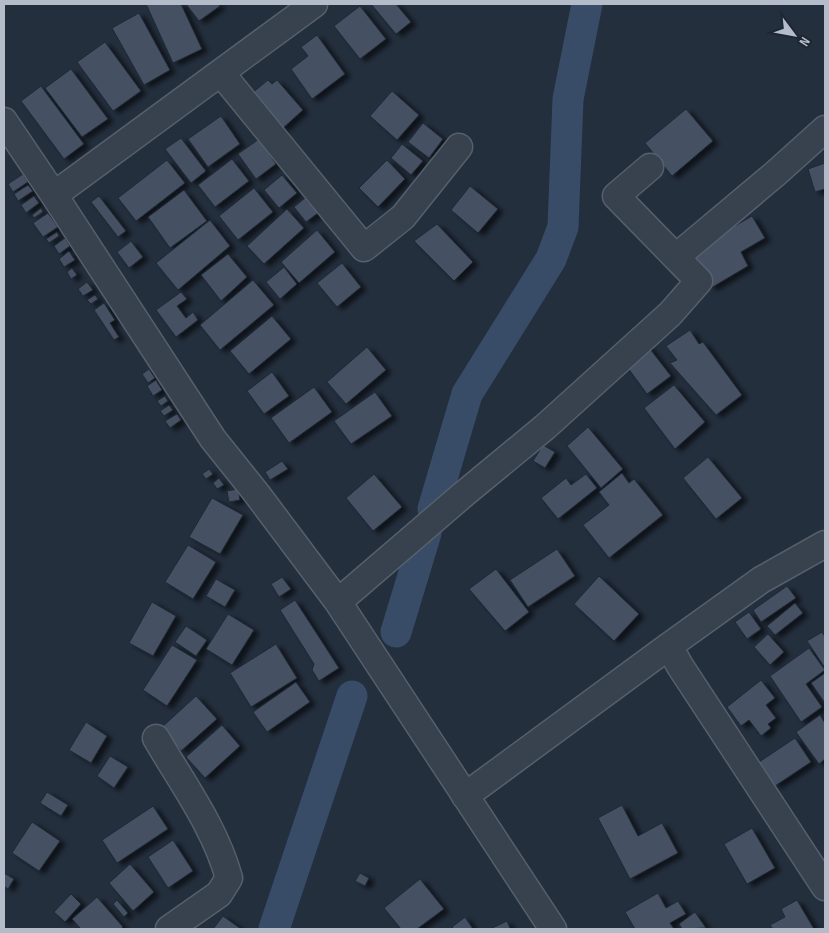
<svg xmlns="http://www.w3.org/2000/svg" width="829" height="933" font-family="'Sofia Sans Condensed',sans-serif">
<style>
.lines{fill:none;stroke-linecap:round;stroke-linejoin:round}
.river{stroke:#394c67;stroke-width:31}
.building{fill:#455162;stroke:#1f2835;filter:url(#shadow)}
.minor-casing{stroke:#565f6c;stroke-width:29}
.minor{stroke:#38414e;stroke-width:26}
</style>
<defs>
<filter id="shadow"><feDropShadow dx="5.5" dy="3" stdDeviation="2.5" flood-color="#0009"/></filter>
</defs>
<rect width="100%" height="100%" fill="#242f3e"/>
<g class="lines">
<path class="river" d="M433,509L467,394L551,259L563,227L568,99L587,4
M396,632L426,533
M274,929L352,696"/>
</g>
<path class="building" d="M146,4H181L202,49L173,63Z
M186,4H219L220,6L199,21Z
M371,4H396L411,22L396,34Z
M360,6L386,39L360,59L334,26Z
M139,13L170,70L144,85L112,28Z
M317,35L345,74L312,99L291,69L308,56L301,47Z
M105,42L141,91L113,111L77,62Z
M71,69L108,119L82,137L45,88Z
M268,80L272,84L277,80L303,110L282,129L251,94Z
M41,86L84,144L64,159L21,101Z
M392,91L419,115L397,140L370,116Z
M686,109L713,141L672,176L645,143Z
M221,116L240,144L208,167L188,139Z
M423,123L443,139L429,158L408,142Z
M181,138L206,171L191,183L165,149Z
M259,139L276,164L256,179L238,154Z
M402,144L423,161L411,175L391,158Z
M232,159L249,181L215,207L198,185Z
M167,160L185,183L136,221L118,198Z
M387,160L405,179L378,207L359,188Z
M825,163V189L815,192L808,169Z
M23,174L28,182L13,192L8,184Z
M282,175L297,193L279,208L264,190Z
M28,185L33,191L18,201L14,194Z
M470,186L498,209L478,233L451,210Z
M254,188L273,212L238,240L219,216Z
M184,190L207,221L170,248L148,217Z
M34,196L39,203L26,213L21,205Z
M99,196L126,231L118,237L91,202Z
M305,198L318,213L306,222L294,207Z
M41,208L43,212L34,218L32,215Z
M287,209L304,228L264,264L247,246Z
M48,213L58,227L43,237L33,223Z
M752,216L765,238L741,252L748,266L711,288L690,252Z
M210,220L230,246L178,290L156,263Z
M437,224L473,262L454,281L414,241Z
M317,230L335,252L299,283L281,262Z
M57,232L59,236L49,243L46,239Z
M65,238L70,246L59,254L54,246Z
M131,241L143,257L129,268L117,252Z
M69,251L75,260L64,267L59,259Z
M228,254L247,277L221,301L201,275Z
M342,263L361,287L337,307L317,283Z
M284,267L297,284L280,299L266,282Z
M72,268L77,275L71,279L67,272Z
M253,280L274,305L220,350L200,325Z
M87,282L93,290L83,296L78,289Z
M181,292L187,299L177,306L186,318L193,312L198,320L176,337L156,310Z
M95,295L98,299L91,304L87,300Z
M104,303L115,320L110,323L119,337L114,340L94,310Z
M272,316L291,339L249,374L230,351Z
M690,330L699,344L703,342L742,395L716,415L670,363L677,360L666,346Z
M647,345L671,376L647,394L625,364Z
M367,347L386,370L346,404L327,382Z
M149,369L155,378L148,383L142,374Z
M272,372L289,396L264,414L247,391Z
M156,380L162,390L153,396L147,386Z
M674,385L705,422L675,449L644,408Z
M314,387L332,412L289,443L271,418Z
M375,392L392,416L351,444L334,421Z
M165,396L168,401L161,406L157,401Z
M169,405L173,410L164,416L160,411Z
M177,414L181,420L170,428L165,421Z
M588,427L623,469L601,488L567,446Z
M543,445L555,452L545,468L533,461Z
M708,457L742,498L716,519L683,478Z
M282,461L288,469L270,480L265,472Z
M209,469L213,474L206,479L202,474Z
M622,473L629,483L634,479L663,515L609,558L583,525L609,505L599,492Z
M374,474L402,507L373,531L346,498Z
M586,474L597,488L558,519L541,498L566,478L571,485Z
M219,478L224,485L217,489L213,483Z
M238,489L240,500L229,502L227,491Z
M212,498L243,515L220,554L189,537Z
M188,545L216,562L193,599L165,582Z
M557,549L575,576L528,607L510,580Z
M496,569L529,612L505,631L469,589Z
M599,576L639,614L614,641L574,604Z
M282,577L291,589L279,597L271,584Z
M216,579L235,590L225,607L206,596Z
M787,586L796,598L761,622L753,610Z
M295,600L339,668L319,681L312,670L314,664L280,610Z
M152,602L176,616L153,656L129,643Z
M795,603L803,613L775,635L767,626Z
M749,612L761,629L747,639L735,622Z
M228,614L254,630L232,665L206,649Z
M186,626L207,640L196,656L175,642Z
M822,632L825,637V668L807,641Z
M768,634L784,652L770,665L754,647Z
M276,644L297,678L251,707L230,673Z
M172,645L197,660L167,706L143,690Z
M809,648L825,670L806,684L822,707L801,722L770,676Z
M825,673V703L811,683Z
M761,680L775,698L766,705L776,718L768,724L771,728L761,736L749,720L741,726L727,707Z
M296,682L310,702L267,732L253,712Z
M196,696L217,719L181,751L161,728Z
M820,715L825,723V759L819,764L796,732Z
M86,722L107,736L91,763L69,750Z
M222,725L240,746L205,778L186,757Z
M795,738L811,762L775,786L759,762Z
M110,756L128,767L114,788L97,776Z
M47,792L68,805L61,816L40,803Z
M622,805L638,836L662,823L678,853L630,879L598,818Z
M153,806L168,829L117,863L102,840Z
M32,822L60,841L39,871L12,853Z
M752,828L775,868L747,884L724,844Z
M173,840L193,871L168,888L148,857Z
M130,864L154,892L133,911L109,883Z
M4,873L14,879L8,889L4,886Z
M360,873L369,878L365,886L355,881Z
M420,879L444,909L417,929H401L384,908Z
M658,893L666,908L678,901L686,914L670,923L674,929H635L625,912Z
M71,894L81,904L65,922L54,912Z
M97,897L123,927L121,929H81L72,919Z
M117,900L128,913L124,917L113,904Z
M797,900L814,929H773L770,925L785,917L781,909Z
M695,912L706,928L682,929L679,924Z
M223,916L241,929H213Z
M465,917L473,929H454L452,927Z
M507,921L510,928L508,929H490Z"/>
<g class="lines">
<g class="minor-casing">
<path id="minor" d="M221,73L364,248L403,217L459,147
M4,121L54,195L213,439L257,494L338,602L553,929
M54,195L314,4
M676,257L775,174L825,129
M825,544L761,580L669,646L680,666L825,887
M338,602L465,493L545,427L670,314L699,281L616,196L650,167
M156,738C182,783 215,827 229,878L219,894L169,929
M465,796L669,646"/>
</g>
<use href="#minor" class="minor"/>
</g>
<rect width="829" height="933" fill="none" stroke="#b4bcc9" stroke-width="10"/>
<g transform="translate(794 35) rotate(122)" stroke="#1d2633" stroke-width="4" paint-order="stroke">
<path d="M0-4L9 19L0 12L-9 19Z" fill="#b4bcc9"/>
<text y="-8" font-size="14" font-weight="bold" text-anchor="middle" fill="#b4bcc9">N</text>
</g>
</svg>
